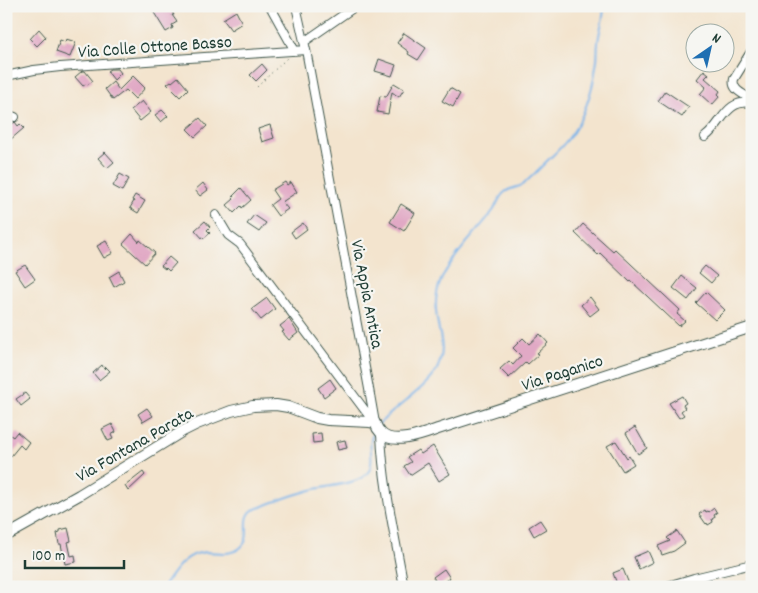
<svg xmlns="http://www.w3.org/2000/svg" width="758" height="593" font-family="Dekko,sans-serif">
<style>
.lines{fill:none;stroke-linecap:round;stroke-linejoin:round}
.stream{stroke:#78b3ea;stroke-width:2}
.building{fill:#e1a9c5}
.minor-casing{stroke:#3f564b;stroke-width:10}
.tertiary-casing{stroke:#3f564b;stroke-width:12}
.path{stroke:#3f564b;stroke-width:1;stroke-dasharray:1 4;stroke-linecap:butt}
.minor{stroke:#fff;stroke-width:8}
.tertiary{stroke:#fff;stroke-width:10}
.labels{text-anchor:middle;stroke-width:4.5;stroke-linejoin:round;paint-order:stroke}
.street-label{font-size:18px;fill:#1f3d34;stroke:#f6f6f2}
</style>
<rect width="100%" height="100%" fill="#f6f6f2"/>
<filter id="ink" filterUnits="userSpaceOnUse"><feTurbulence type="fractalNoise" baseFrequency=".02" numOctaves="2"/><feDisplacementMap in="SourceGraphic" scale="10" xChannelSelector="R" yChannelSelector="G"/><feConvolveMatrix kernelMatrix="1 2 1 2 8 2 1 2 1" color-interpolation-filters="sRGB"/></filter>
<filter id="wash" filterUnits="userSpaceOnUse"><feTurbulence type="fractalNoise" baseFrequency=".0096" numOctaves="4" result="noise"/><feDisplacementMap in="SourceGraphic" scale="20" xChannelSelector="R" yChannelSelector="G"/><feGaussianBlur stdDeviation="1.12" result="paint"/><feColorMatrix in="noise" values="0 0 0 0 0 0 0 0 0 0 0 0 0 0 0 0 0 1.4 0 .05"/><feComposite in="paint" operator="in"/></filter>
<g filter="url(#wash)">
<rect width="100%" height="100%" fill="#f3e4ce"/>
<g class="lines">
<path class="stream" d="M379,424C396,406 426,389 437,369C448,347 437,332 436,310C435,297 438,285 444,274C457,251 477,232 493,211C497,205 499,196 505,192C510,188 517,188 522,185C530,179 537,171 544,164C552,156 561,148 568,139C583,121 593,90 596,66C598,59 597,51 598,43C599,31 604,19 604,6
M163,587C174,571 185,553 206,552C218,552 230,556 240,548C254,537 240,519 253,510C273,502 294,494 315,489C329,486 344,485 357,480C362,478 366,475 369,471C376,457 365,446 375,430"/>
</g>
<g id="blocks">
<path class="building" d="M161,6H176L171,10L174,15H172L177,22L172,25L173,28L166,32L153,11Z
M236,11L242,23L231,30L223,19Z
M39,29L46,37L37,46L30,39Z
M404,33L426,48L418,60L408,54L409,52L397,43Z
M66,39L76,42L70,57L56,52L60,40L65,42Z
M379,59L396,65L392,76L375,71Z
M262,64L267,70L256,81L250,75Z
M110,69H118L121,73L114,80L107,71Z
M704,70L709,74L705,78L720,91L718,94L720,96L712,105L700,94L706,87L697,79Z
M82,71H85L93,81L87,85L86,84L83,86L75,77Z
M133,76L145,88L135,99L126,90L113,100L105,89L113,82L119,90Z
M178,77L188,89L180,97L167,84L171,81L172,82Z
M394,83L404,89L399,97L392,92L388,114L377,112L380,96L386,97Z
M450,88L460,94L453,107L442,101Z
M665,91L689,107L682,117L658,101Z
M142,101L151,112L140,121L131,110Z
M162,110L168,116L161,122L155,115Z
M200,118L207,126L195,137L187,129Z
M6,120L12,124L15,122L18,126L20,124L24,128L10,140L7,137L9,134L6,130Z
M270,125L274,138L262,142L258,129Z
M105,152L114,162L107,168L98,158Z
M120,174L129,179L122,191L113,186Z
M285,182L287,185L291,182L297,192L282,202L288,209L278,216L270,205L278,199L272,190Z
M203,183L208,190L200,196L195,190Z
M241,188L251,200L242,208L241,206L234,213L227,205L234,199L232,197Z
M135,195L145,201L138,213L130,208L134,201L132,200Z
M401,204L415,213L404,231L390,222Z
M254,215L266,223L259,232L247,224Z
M205,221L210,227L207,230L210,233L203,239L195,230Z
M303,223L307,229L295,238L291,232Z
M583,224L613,251L615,249L680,310L677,314L685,321L679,326L631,281L630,282L600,253L598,255L575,233Z
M132,234L139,242L140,240L155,253L145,264L123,244Z
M106,241L113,253L104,258L97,246Z
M169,257L176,263L169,271L166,268L165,269L161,266Z
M25,265L35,279L25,286L15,271Z
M705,266L717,276L711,283L699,273Z
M119,271L124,281L114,287L109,277Z
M682,276L697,288L688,300L673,288Z
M706,292L725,310L715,320L696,303Z
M590,297L599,309L590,316L581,305Z
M267,298L275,309L261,320L252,309Z
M289,319L298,333L289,340L282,332L284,331L280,326Z
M540,334L548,343L537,353L539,354L528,364L526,362L509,378L500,369L509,361L513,365L521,356L513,348L523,338L529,344Z
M102,365L104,369L106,367L110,371L99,380L93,373Z
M330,379L336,388L324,397L318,388Z
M25,393L30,399L21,406L16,399Z
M682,396L686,403L683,405L685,408L681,411L684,415L679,418L669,403Z
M147,408L153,416L143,422L138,414Z
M112,424L116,432L111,435L113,439L108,441L102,429Z
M635,427L647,448L638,454L626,433Z
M17,432L29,442L24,449L20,445L11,456L6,452V437L9,434L13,437Z
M321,433L322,442L313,443L312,434Z
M345,440L347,448L338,450L336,442Z
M616,441L627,458L629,456L634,464L623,471L607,446Z
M433,446L450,474L439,481L428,463L410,475L404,466L411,462L407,457L418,450L421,454Z
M143,472L145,475L128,491L125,486Z
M714,508L717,513L714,515L715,517L712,519L713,522L708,525L707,523L706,524L699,514L705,510L706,512L708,511L709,512Z
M540,520L546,529L534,536L529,527Z
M68,528L71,541L68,542L71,556L75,555L76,562L65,564L61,544H59L57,533L60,532V530Z
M677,531L685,543L674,551L662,555L658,546L670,541L667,538Z
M648,551L653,562L639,569L634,557Z
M444,569L450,578L439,586L433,577Z
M623,569L629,584L621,587H618L613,573Z"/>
</g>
</g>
<g filter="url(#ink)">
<use href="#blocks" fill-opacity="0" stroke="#3f564b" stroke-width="1"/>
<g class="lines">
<g class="minor-casing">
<path id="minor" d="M270,6L295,51
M296,6L306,50L369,389L375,423
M304,42L356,6
M752,50L734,79C731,90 744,94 752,100
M6,76L34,70L60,67L306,50
M6,114L15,117
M705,137C723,124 725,99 752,103
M216,215L228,235L240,244L373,421
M381,434C383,485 395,536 404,587
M664,587L694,578L752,564"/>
</g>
<g class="tertiary-casing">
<path id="tertiary" d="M6,536L79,495L183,431L197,424L231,411L253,406L276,405L288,407L317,418L328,420L370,422L375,423C376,426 378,430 381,433C393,446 424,434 438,429L752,327"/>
</g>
<path class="path" d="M257,87L287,58"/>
<use href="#minor" class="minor"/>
<use href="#tertiary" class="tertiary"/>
</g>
</g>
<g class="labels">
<g class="street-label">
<text transform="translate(155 46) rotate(-4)" y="6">Via Colle Ottone Basso</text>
<text transform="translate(368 294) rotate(79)" y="6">Via Appia Antica</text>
<text transform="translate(562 372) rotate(-18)" y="6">Via Paganico</text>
<text transform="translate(134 444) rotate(-30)" y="6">Via Fontana Parata</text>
</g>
</g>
<rect width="758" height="593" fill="none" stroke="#f6f6f2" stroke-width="25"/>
<g transform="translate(710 48) rotate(34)"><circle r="24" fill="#f6f6f2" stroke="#a0aca6"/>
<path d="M0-4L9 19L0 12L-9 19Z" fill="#1f6fb2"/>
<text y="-8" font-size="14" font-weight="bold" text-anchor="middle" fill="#1f3d34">N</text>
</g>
<path d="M25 560v8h99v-8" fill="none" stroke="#1f3d34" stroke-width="2.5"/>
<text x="32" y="560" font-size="15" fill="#1f3d34" stroke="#f6f6f2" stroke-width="4" paint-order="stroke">100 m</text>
</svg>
